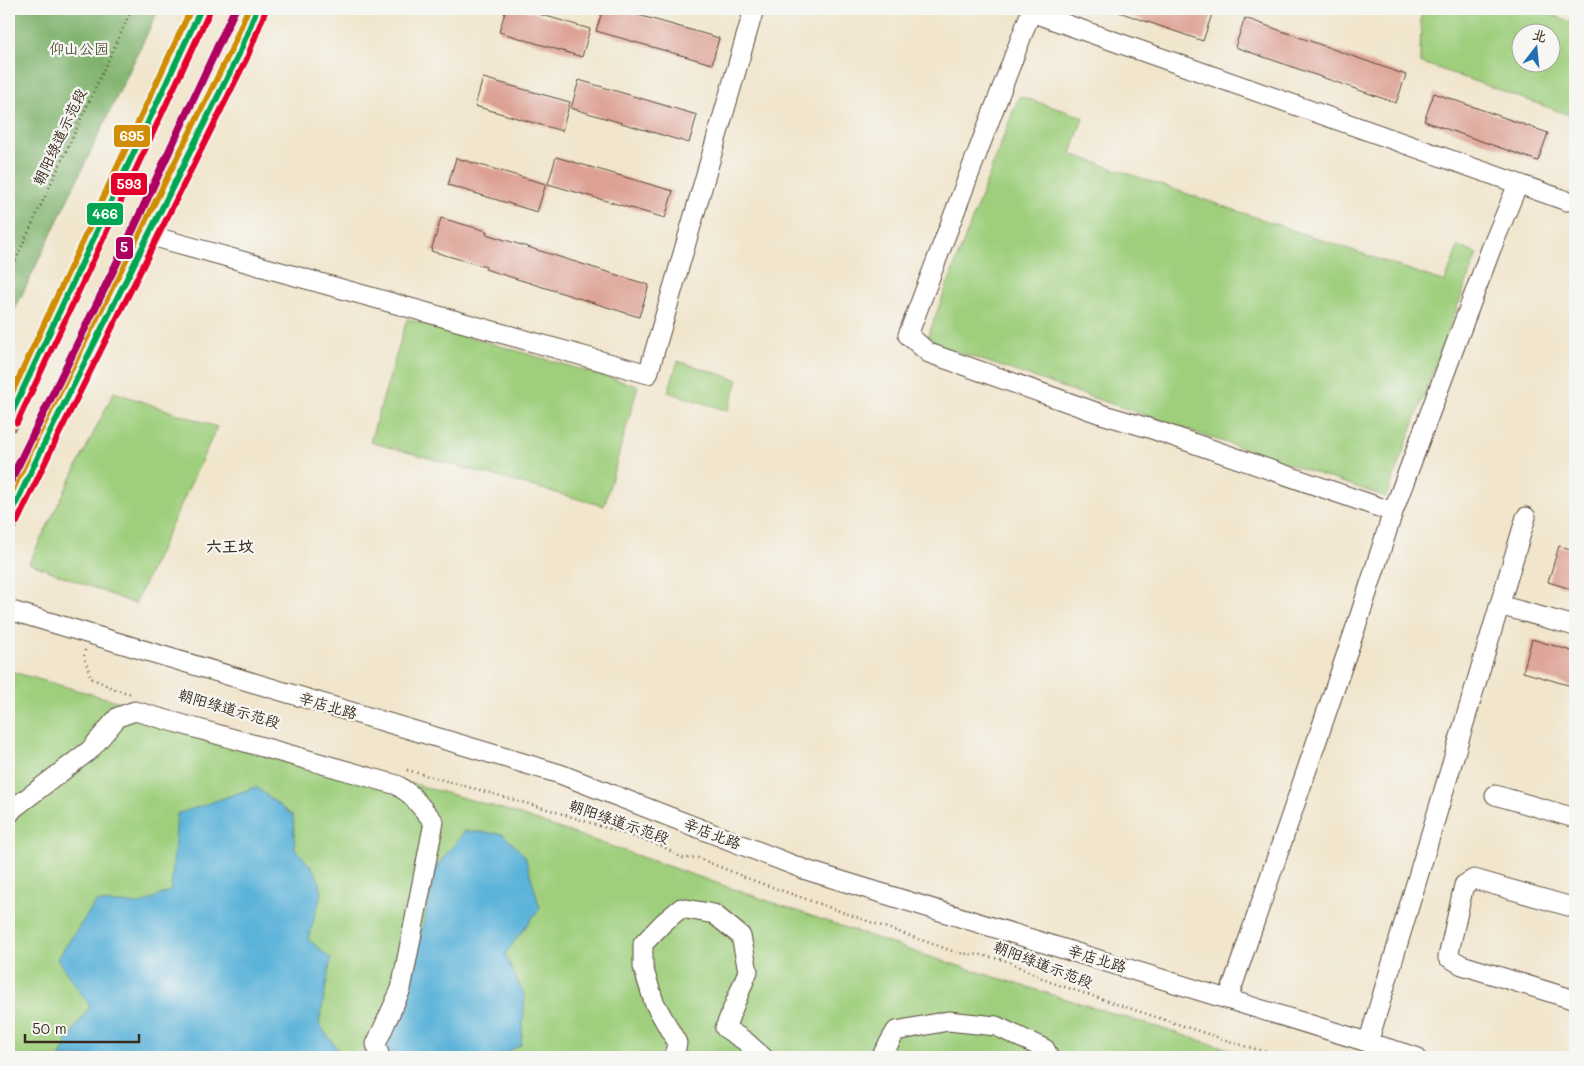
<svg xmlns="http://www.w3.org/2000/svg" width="1584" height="1066" font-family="Mali,'LXGW WenKai TC',sans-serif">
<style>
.green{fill:#9fcf7d;stroke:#6d7c4e;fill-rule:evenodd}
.forest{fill:#7fb26c;stroke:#5d6e45}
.water{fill:#5cb3d9;stroke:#4c6e7c}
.building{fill:#dda194}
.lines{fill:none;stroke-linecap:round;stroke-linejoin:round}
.minor-casing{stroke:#564638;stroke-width:21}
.major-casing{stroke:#564638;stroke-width:26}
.path{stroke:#564638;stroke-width:2.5;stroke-dasharray:1 4;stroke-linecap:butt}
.minor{stroke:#fff;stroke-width:19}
.major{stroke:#f0c469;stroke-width:24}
.bus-1-casing{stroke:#f6f6f2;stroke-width:10}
.bus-2-casing{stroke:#f6f6f2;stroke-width:10}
.bus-3-casing{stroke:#f6f6f2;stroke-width:10}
.bus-1{stroke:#00a651;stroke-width:6}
.bus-2{stroke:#e4002b;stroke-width:6}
.bus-3{stroke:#d18d06;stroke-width:6}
.metro-1-casing{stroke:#f6f6f2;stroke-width:11}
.metro-1{stroke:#ae005f;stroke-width:8}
.labels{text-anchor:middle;stroke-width:4.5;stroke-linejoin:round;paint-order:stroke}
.park-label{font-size:15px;fill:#545336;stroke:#f6f6f2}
.street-label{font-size:15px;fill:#3b2a1e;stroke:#f6f6f2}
.neighbourhood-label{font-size:16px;font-weight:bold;fill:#3b2a1e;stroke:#f6f6f2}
.line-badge{stroke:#f6f6f2;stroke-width:2}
.badge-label{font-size:14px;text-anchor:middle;font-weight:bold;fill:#fff}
</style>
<rect width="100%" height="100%" fill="#f6f6f2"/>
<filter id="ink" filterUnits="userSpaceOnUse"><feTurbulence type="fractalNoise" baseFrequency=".02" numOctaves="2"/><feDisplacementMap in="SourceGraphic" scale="10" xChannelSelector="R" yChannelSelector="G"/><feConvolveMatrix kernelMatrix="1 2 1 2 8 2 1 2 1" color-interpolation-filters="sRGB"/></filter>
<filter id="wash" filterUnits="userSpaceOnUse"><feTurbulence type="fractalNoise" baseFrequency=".0096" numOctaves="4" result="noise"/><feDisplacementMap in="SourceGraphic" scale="20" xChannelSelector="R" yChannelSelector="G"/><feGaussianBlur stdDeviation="1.12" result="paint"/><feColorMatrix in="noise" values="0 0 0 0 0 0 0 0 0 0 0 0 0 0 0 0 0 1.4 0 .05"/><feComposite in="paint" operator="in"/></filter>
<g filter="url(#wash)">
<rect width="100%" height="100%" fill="#f1e5cc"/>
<path class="green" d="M1421,9H1533L1575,23V117L1420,62ZM1552,32V62H1522V32Z
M1019,96L1083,117L1071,154L1445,282L1458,246L1477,254L1386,497L926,341Z
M407,319L638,386L604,506L370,442Z
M678,361L738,380L728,411L668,392Z
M114,392L217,427L135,604L29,563Z
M9,671L503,809L927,956L1254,1057H9Z"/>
<path class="forest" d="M9,9H159L9,322Z"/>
<path class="water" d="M256,787L293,816L295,848L316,873L322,892L308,939L331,959L319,1024L338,1050L352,1057H60L68,1039L90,1006L57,959L96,902L141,904L171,890L177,814Z
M465,831L503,834L525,856L540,908L505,954L525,997L521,1045L497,1057H368L383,1045L403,1007L437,866Z"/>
<g id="blocks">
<path class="building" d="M506,9H522L590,29L582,57L499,32Z
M603,9H617L719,38L712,64L596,31Z
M1117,9H1197L1212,14L1203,41L1116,11Z
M1245,18L1406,75L1396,103L1235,47Z
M483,78L570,102L562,131L475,106Z
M579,80L697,115L689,143L571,108Z
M1434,93L1548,133L1538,161L1424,121Z
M556,157L673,191L665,218L548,184Z
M456,158L546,184L537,212L448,185Z
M441,218L487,231L486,234L649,285L639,317L485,269L486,267L431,251Z
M1559,546L1575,550V590L1548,582Z
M1532,639L1575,652V687L1523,672Z"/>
</g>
</g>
<g filter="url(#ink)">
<use href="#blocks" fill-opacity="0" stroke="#564638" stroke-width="1"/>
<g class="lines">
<g class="minor-casing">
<path id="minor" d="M1032,9L908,335L929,353L1101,414L1152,429L1393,512
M1031,12L1567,201
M148,235L648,374L754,9
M1499,605L1575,626
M9,610L560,774L806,870L1416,1057
M1495,795L1575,818
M9,814L14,808L90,750L118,717L135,711L397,785L411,795L434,822L401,989L376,1044L380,1057
M1575,908L1474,879L1464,885L1448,957L1462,965L1575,1000
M1228,999L1360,615L1393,512L1491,249L1518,184
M1368,1043L1526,517
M674,1057L677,1043L654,1002L643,967V944L663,923L681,908L714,914L741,936L748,971L725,1028L745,1041L763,1057
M881,1057L896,1031L948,1021L996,1026L1045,1049L1049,1057"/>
</g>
<g class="major-casing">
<path id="major" d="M9,419L201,9
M9,518L44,444L239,54L257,9"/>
</g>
<path class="path" d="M9,274L132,9
M85,650L84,657L91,678L117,690L132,694
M407,770L547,809L662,846L682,858H698L752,880L958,953L981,955L1007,961L1050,982L1244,1046L1287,1057"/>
<use href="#minor" class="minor"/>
<use href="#major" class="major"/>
<g class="bus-1-casing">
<path id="bus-1" d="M9,419L201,9
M9,518L44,444L239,54L257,9"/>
</g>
<g class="bus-2-casing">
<path id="bus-2" d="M17,423L209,13
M17,522L52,448L247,58L265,12"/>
</g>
<g class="bus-3-casing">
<path id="bus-3" d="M9,399L191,9
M9,498L36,440L231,50L248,9"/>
</g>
<use href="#bus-1" class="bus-1"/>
<use href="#bus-2" class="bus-2"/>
<use href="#bus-3" class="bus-3"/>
<g class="metro-1-casing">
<path id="metro-1" d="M9,484L129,238L235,9"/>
</g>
<use href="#metro-1" class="metro-1"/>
</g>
</g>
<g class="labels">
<g class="park-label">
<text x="79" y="54">仰山公园</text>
</g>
<g class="street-label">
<text transform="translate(60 137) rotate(-65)" y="5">朝阳绿道示范段</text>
<text transform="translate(328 706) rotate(16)" y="5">辛店北路</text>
<text transform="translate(229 709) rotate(16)" y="5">朝阳绿道示范段</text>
<text transform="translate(619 822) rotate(19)" y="5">朝阳绿道示范段</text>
<text transform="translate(712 834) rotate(21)" y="5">辛店北路</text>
<text transform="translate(1097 959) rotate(17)" y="5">辛店北路</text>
<text transform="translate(1043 965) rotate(21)" y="5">朝阳绿道示范段</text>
</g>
<g class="neighbourhood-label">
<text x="230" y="552">六王坟</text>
</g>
</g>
<g class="line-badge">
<rect x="113" y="124" width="38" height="24" rx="5" fill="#d18d06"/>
<rect x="110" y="172" width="38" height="24" rx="5" fill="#e4002b"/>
<rect x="86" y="202" width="38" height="24" rx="5" fill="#00a651"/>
<rect x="115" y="236" width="19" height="24" rx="5" fill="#ae005f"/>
</g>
<g class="badge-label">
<text x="132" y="141">695</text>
<text x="129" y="189">593</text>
<text x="105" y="219">466</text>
<text x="124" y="252">5</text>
</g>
<rect width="1584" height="1066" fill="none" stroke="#f6f6f2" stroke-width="30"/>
<g transform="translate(1536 48) rotate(16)"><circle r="24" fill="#f6f6f2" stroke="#aba49d"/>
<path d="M0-4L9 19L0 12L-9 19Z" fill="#1f6fb2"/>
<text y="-8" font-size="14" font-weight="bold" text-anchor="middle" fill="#3b2a1e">北</text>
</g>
<path d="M25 1034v8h114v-8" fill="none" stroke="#3b2a1e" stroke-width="2.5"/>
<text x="32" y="1034" font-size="15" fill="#3b2a1e" stroke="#f6f6f2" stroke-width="4" paint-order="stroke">50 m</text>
</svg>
